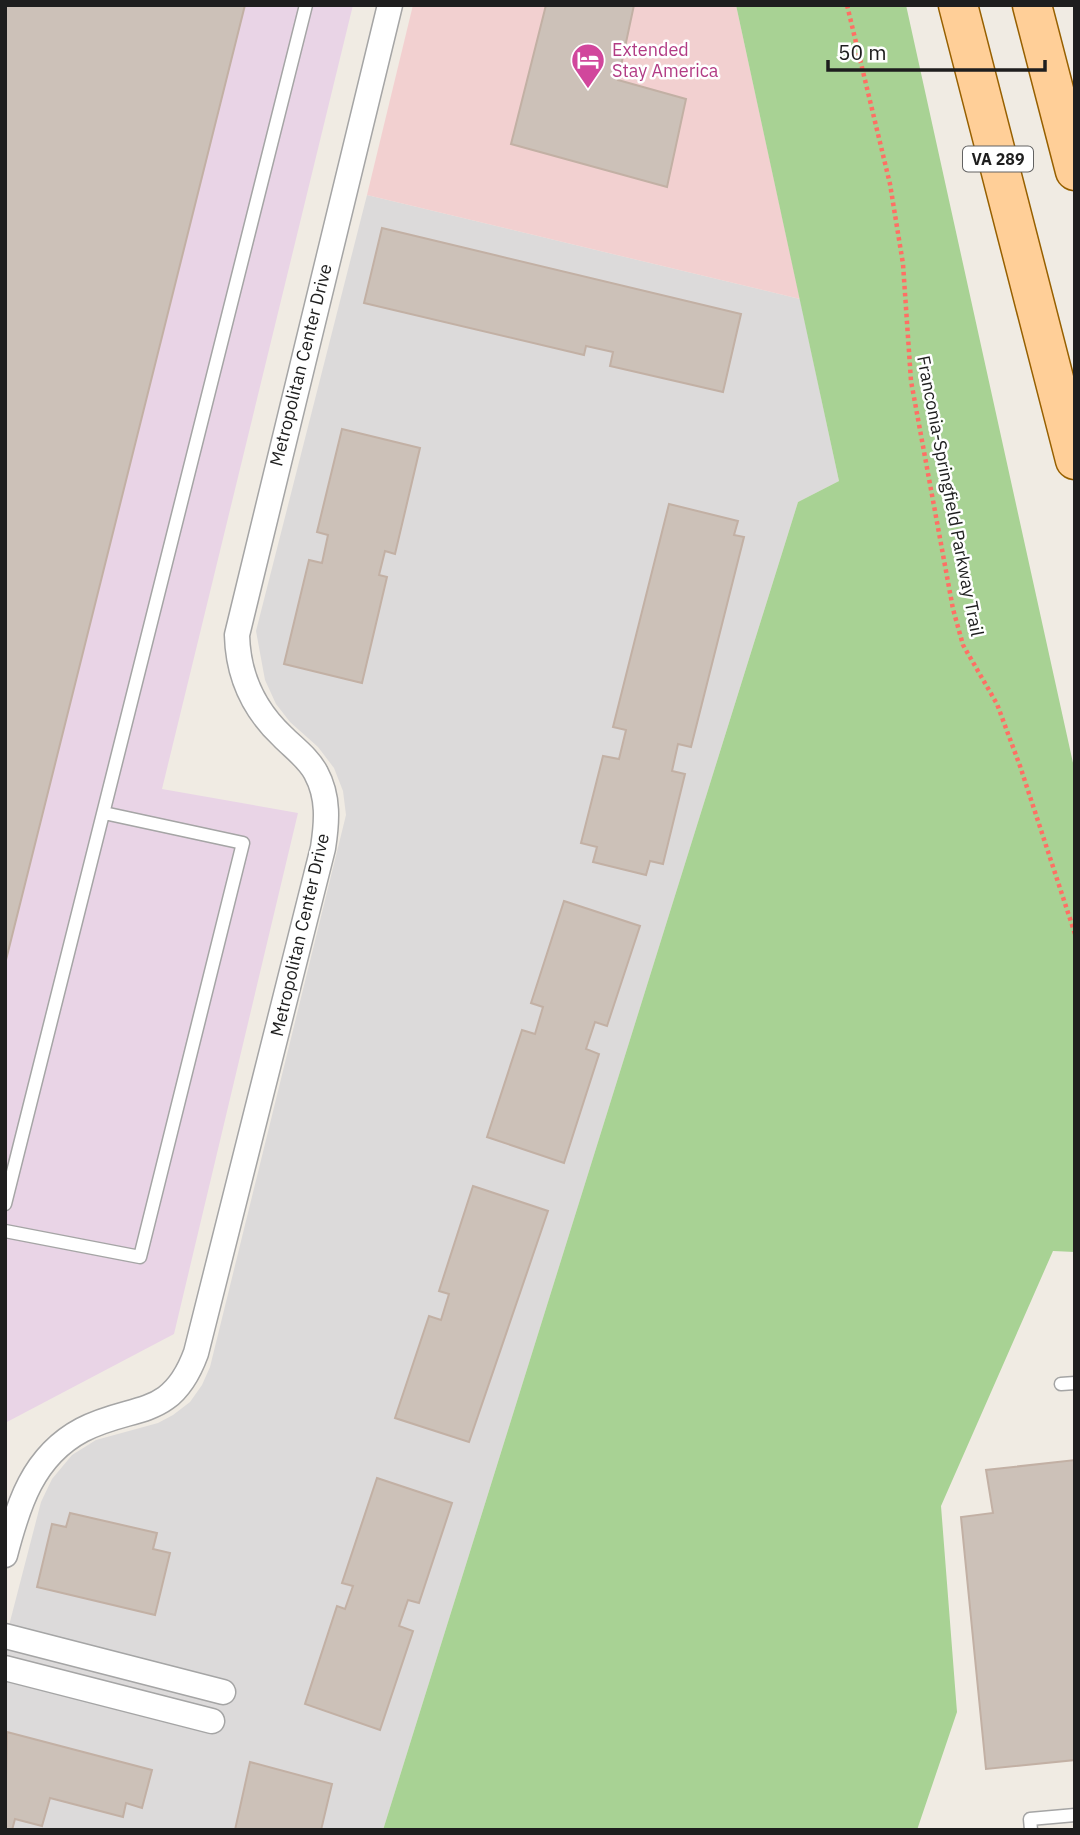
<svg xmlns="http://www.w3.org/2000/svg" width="1080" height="1835" font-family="'IBM Plex Sans',sans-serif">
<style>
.residential{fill:#dcdada}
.commercial{fill:#f2d0d0}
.industrial{fill:#e9d4e6}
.forest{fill:#a8d294}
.building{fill:#ccc1b8;stroke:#c2b0a4;stroke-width:2}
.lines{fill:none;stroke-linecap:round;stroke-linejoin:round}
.lane-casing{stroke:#a5a5a5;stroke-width:15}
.street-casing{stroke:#a5a5a5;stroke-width:27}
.primary-casing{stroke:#976000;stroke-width:41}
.path{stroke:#ff6f64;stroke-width:4.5;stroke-dasharray:3.5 3.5;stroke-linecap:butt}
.lane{stroke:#fff;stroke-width:12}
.street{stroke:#fff;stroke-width:24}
.primary{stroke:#ffcf98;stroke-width:38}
.labels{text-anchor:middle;stroke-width:5;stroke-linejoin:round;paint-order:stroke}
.shield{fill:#fff;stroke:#626262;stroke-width:2}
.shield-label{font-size:16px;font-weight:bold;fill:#1e1e1e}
.hotel-label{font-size:18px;fill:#b23c85;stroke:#fff;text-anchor:start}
.street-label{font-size:18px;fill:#1e1e1e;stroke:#fff}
</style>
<rect width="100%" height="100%" fill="#f0ebe3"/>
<path class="residential" d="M367,195L800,299L839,481L798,502L383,1830H5V1641L41,1502L52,1479L72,1455L96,1440L158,1423L173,1415L190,1402L202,1385L210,1367L346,815L343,791L334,768L318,747L290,722L276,704L265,680L256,631Z"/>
<path class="commercial" d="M413,5H736L800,299L367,195Z"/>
<path class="industrial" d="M5,5H353L162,789L298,813L174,1334L5,1423Z"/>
<path class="forest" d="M736,5H906L1075,772V1252L1053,1251L941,1506L957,1712L917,1830H383L798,502L839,481Z"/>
<path class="building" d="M5,5H245L5,964Z
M546,5H634L618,80L686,99L667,187L511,144Z
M382,228L741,314L723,392L610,366L613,352L586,346L584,355L364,303Z
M342,429L420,448L395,554L385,551L379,575L387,577L362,683L284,664L309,560L322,563L328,535L317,532Z
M669,504L738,521L734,535L744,537L691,747L678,744L672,771L685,774L663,864L650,861L646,875L593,862L597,847L581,843L603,756L619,759L626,730L613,727Z
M564,901L640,926L607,1026L595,1022L586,1049L599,1054L564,1163L487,1137L522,1030L535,1034L543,1007L531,1003Z
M473,1186L548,1211L469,1442L395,1418L429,1316L441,1320L449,1294L439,1291Z
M1075,1460V1760L986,1769L961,1517L993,1513L986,1470Z
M377,1478L452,1503L419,1603L408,1600L399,1626L413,1631L380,1730L305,1704L337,1606L345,1609L353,1586L342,1583Z
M70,1513L157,1533L153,1549L170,1553L155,1615L37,1587L52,1524L66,1527Z
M7,1732L152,1770L142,1808L126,1803L123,1817L50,1798L42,1826L15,1819L12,1830H5Z
M250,1762L332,1784L321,1830H235Z"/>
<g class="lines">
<g class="lane-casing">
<path id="lane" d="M5,1204L306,5
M5,1231L140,1257L243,843L104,813
M1061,1384L1075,1383
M1031,1830L1030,1819L1075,1815"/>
</g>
<g class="street-casing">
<path id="street" d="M5,1555C18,1505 33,1456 82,1430C134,1403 171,1421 196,1353L323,848C327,822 329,797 316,773C309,759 294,748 283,737C253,709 238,676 237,635L390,5
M5,1636L223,1692
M5,1668L212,1721"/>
</g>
<g class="primary-casing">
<path id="primary" d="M958,5L1075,460
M1032,5L1075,171"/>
</g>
<path class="path" d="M847,5L890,184L903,264L911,381L953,609L963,645L997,704L1020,766L1075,934"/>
<use href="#lane" class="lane"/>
<use href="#street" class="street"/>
<use href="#primary" class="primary"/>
</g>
<defs>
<g id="hotel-pin" transform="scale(1.75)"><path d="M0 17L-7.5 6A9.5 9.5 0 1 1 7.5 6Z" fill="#d1479c" stroke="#fff"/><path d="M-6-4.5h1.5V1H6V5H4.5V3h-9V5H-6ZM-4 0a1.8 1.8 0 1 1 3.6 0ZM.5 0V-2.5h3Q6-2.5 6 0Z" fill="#fff"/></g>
</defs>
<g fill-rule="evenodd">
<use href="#hotel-pin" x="588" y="60"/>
</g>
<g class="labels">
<rect class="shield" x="963" y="146.5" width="70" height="25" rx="5"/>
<g class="shield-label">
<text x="998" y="165">VA 289</text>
</g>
<g class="hotel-label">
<text x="612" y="56">Extended<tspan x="612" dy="21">Stay America</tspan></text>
</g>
<g class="street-label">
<text transform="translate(301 365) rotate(-76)" y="6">Metropolitan Center Drive</text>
<text transform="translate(950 496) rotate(79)" y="6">Franconia-Springfield Parkway Trail</text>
<text transform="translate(300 935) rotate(-77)" y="6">Metropolitan Center Drive</text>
</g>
</g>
<rect width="1080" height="1835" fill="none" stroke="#1e1e1e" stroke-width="14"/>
<path d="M828 60v10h217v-10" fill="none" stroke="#1e1e1e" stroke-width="3.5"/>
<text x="838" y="60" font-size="21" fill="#1e1e1e" stroke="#ffffff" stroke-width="5" paint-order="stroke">50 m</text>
</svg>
